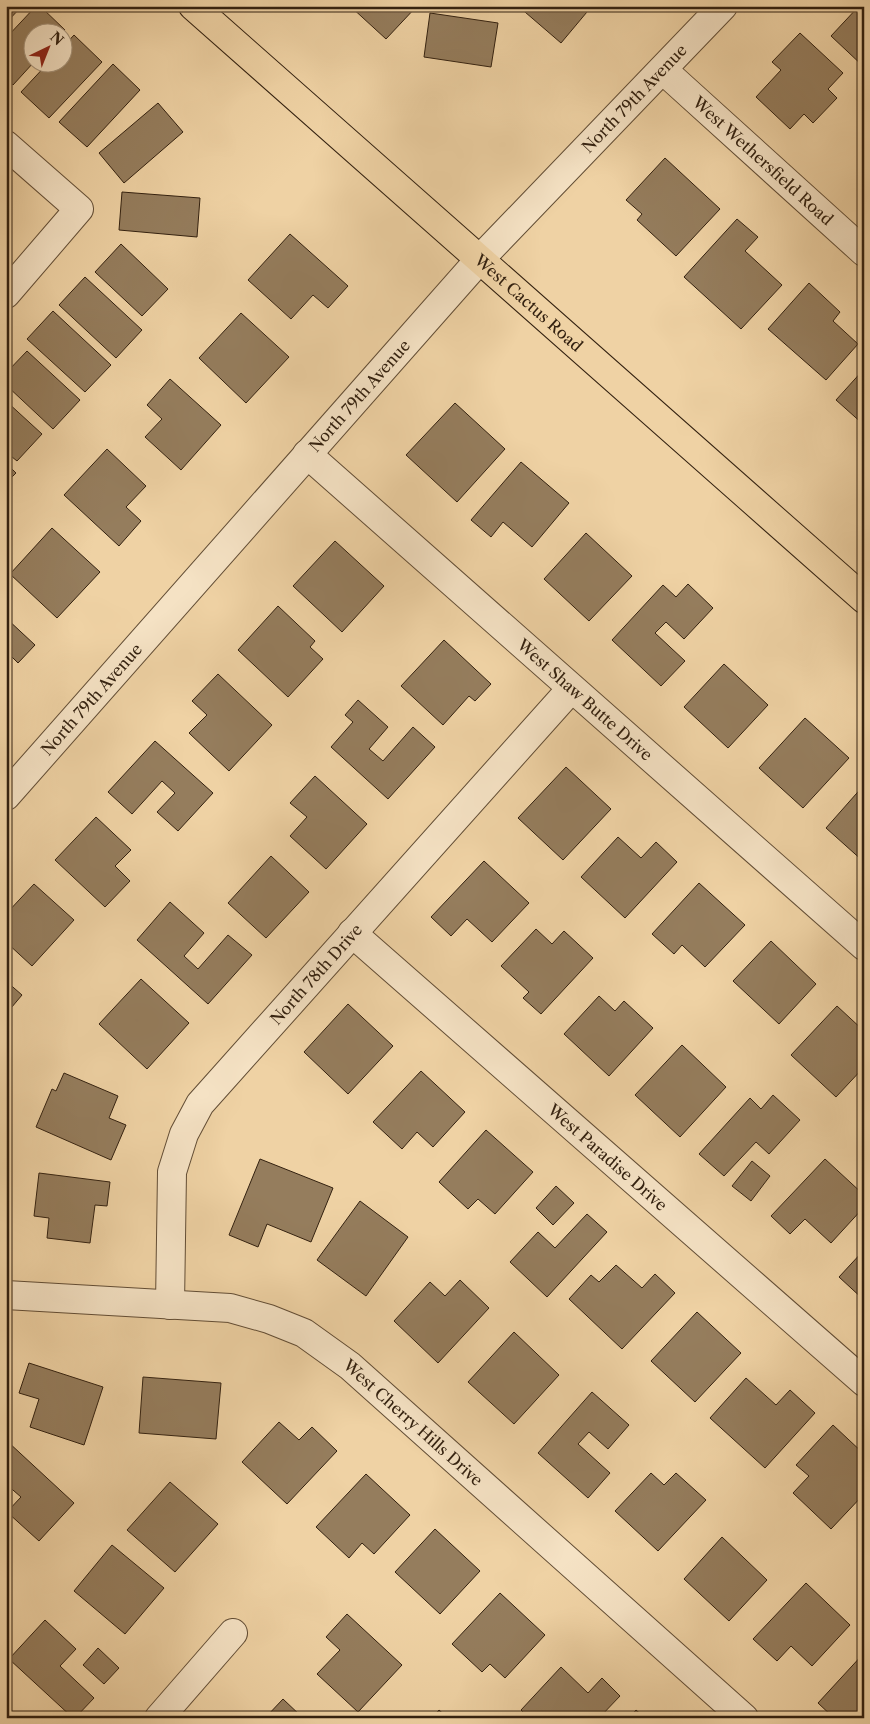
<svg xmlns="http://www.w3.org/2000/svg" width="870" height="1724" font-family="'Libre Caslon Text',serif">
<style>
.building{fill:#957d5d;stroke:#332110}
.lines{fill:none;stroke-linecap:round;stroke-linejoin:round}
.minor-casing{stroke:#624d35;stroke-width:30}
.major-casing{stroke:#332110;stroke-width:30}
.minor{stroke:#f5e2c4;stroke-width:28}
.major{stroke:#efd2a4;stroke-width:28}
.labels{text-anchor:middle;stroke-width:5;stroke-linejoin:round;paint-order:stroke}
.street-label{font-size:16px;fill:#332110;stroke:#f5e2c4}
</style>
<rect width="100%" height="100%" fill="#efd2a4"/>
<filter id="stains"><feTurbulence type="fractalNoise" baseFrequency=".004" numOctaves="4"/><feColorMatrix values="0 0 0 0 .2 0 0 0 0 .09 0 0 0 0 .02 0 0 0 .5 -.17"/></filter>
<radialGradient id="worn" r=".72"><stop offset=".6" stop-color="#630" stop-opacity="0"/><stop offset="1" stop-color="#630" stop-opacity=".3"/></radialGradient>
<path class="building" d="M6,6H22L6,23Z
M36,6H40L65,30L62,32H32V62H34L13,85L6,79V38Z
M350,6H417L386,39Z
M518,6H592L561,43Z
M859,6H864V67L831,36Z
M430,13L498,23L491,67L424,57Z
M800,33L843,73L828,89L837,98L813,123L804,114L790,129L756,97L781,70L772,62Z
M74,35L102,62L49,118L21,92L49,62H62V48Z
M113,64L140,90L87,147L59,122Z
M158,103L183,132L124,183L99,153Z
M665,158L720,209L676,256L637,220L642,214L626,200Z
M122,192L200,198L197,237L119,230Z
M737,219L758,237L745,251L782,285L741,329L684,277Z
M290,234L348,286L328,308L313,295L291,319L248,280Z
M121,244L168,289L142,316L95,272Z
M85,277L142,330L116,358L59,305Z
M809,283L840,312L833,321L858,344L826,380L768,329Z
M53,311L111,365L85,392L27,339Z
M241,313L289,357L246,403L199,358Z
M27,351L80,400L53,429L6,385V373Z
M864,369V425L836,400Z
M170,379L221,425L181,470L145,437L162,419L147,405Z
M6,401L42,434L17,461L6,452Z
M455,403L505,449L457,502L406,455Z
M107,449L146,486L126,507L141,521L119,546L64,495Z
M521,462L569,503L532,547L503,522L491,537L471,520Z
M6,463L16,473L6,483Z
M52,528L100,572L57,618L10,574Z
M586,533L632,576L589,621L544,579Z
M335,541L384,586L342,632L293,586Z
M688,584L713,608L684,639L666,622L655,633L685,661L661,686L612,640L663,585L676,597Z
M278,606L315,641L310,647L323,659L288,697L238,650Z
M6,618L35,645L18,663L11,656L6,661Z
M444,640L491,684L475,701L469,696L443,725L401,686Z
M724,664L768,705L728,748L684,707Z
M218,674L272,725L229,771L189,733L207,715L192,701Z
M358,700L388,727L369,749L383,761L413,727L435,747L388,799L331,747L353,722L345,715Z
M805,718L849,758L803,808L759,768Z
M155,741L213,793L178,831L157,812L175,793L162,781L132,814L108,792Z
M566,767L611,809L563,860L518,818Z
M315,776L367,824L326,869L290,836L307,817L290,803Z
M864,785V862L826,828Z
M96,817L131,850L115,866L130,881L105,907L55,860Z
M618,837L641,858L656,842L677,862L625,918L581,877Z
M271,856L309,892L266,938L228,903Z
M484,861L529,903L492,942L467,919L451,936L431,917Z
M699,883L745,925L705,967L682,945L674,954L652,934Z
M34,884L74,920L32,966L6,942V914Z
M170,902L204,933L184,956L198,969L228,935L252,955L208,1004L137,940Z
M536,929L552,944L564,931L593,958L541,1014L523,998L529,992L501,966Z
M771,941L816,984L779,1024L733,981Z
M141,979L189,1023L147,1069L99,1024Z
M6,981L22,995L6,1014Z
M599,996L615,1011L624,1001L653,1028L609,1076L564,1034Z
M348,1004L393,1046L348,1094L304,1052Z
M837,1006L864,1031V1067L836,1097L791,1055Z
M682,1045L726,1087L680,1137L635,1095Z
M421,1071L465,1112L433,1147L417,1132L402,1149L373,1122Z
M64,1073L118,1096L109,1118L126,1125L111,1160L36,1127L52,1089L56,1091Z
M773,1095L800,1120L769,1154L756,1142L724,1176L699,1154L750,1098L761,1109Z
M486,1130L533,1172L495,1214L478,1199L468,1209L439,1182Z
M260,1159L333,1188L311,1242L267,1224L258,1247L229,1235Z
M825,1159L864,1195V1207L831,1243L805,1219L790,1234L771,1216Z
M752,1161L770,1176L751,1201L732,1186Z
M39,1173L110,1182L107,1206L95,1205L90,1243L47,1238L49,1218L34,1216Z
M556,1186L574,1203L553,1225L536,1208Z
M360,1201L408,1237L366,1296L317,1260Z
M587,1214L607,1232L547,1297L510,1262L538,1232L555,1248Z
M864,1250V1300L839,1277Z
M616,1265L642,1288L655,1274L675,1293L622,1349L569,1299L591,1275L599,1282Z
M460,1280L489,1308L438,1363L394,1321L430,1282L445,1296Z
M697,1312L741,1353L695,1402L651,1361Z
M514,1332L559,1375L514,1424L468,1382Z
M29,1363L103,1387L84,1445L30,1427L39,1399L19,1393Z
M143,1377L221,1383L216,1439L139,1433Z
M746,1378L776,1405L790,1390L815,1413L765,1468L710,1418Z
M592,1392L629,1425L608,1449L589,1432L578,1444L610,1473L588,1498L538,1453Z
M279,1422L299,1440L312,1427L337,1451L287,1504L242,1462Z
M833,1425L864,1454V1494L831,1529L793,1493L809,1476L796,1465Z
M7,1441L74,1503L39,1541L7,1512L21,1497L6,1484Z
M651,1473L664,1485L676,1473L706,1500L658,1551L615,1511Z
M366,1474L410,1515L374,1554L362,1543L349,1558L316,1527Z
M170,1482L218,1524L175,1572L127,1530Z
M435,1529L480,1571L440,1614L395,1572Z
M722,1537L767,1580L729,1621L684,1579Z
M112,1545L164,1588L125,1634L74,1591Z
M806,1583L850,1625L812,1666L791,1646L777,1661L753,1639Z
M500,1593L545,1635L505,1678L490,1664L482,1672L452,1644Z
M347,1614L402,1665L358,1712L317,1674L340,1650L326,1637Z
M45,1620L76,1649L60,1666L94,1698L75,1718H73L9,1659Z
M98,1648L119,1668L104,1684L83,1665Z
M864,1653V1718H834L818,1703Z
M561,1667L588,1693L602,1678L620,1696L599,1718H529L521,1710Z
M283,1699L303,1718H265Z
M439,1710L448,1718H432Z
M636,1710L645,1718H629Z"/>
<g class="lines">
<g class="minor-casing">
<g id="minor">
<path id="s1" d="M663,70L864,252"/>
<path d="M6,145L79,209L6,294"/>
<path id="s2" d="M307,454L864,946"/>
<path id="s3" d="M6,796L480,259L723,6"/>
<path id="s4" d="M352,933L864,1382"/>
<path id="s5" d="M6,1295L230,1308L269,1319L304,1333L350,1366L744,1718"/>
<path id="s6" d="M170,1305L172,1172L184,1134L200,1104L571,689"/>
<path d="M159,1718L233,1633"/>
</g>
</g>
<g class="major-casing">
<g id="major">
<path id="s7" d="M193,6L864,599"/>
</g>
</g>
<use href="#minor" class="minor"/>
<use href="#major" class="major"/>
</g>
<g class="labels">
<g class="street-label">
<text dy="6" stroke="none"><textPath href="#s3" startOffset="939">North 79th Avenue</textPath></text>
<text dy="6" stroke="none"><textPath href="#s1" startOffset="135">West Wethersfield Road</textPath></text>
<text dy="6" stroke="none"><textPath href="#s7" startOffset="448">West Cactus Road</textPath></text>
<text dy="6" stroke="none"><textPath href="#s3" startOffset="534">North 79th Avenue</textPath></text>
<text dy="6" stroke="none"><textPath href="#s3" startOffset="129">North 79th Avenue</textPath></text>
<text dy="6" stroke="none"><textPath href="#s2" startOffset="371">West Shaw Butte Drive</textPath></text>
<text dy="6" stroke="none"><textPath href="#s6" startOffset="381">North 78th Drive</textPath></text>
<text dy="6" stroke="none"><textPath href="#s4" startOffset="340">West Paradise Drive</textPath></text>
<text dy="6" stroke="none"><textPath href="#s5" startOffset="444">West Cherry Hills Drive</textPath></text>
</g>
</g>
<rect width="870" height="1724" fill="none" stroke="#efd2a4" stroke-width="25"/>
<rect x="8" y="8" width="855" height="1709" fill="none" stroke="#332110" stroke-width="2.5"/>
<rect x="12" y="12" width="845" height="1699" fill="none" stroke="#332110"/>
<g transform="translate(48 48) rotate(43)"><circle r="24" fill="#f5e2c4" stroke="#a7957c"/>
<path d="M0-4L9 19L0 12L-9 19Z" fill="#8f2418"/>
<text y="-8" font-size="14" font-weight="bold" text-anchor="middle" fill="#332110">N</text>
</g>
<rect width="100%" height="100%" filter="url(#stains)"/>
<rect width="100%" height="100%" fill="url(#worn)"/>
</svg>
